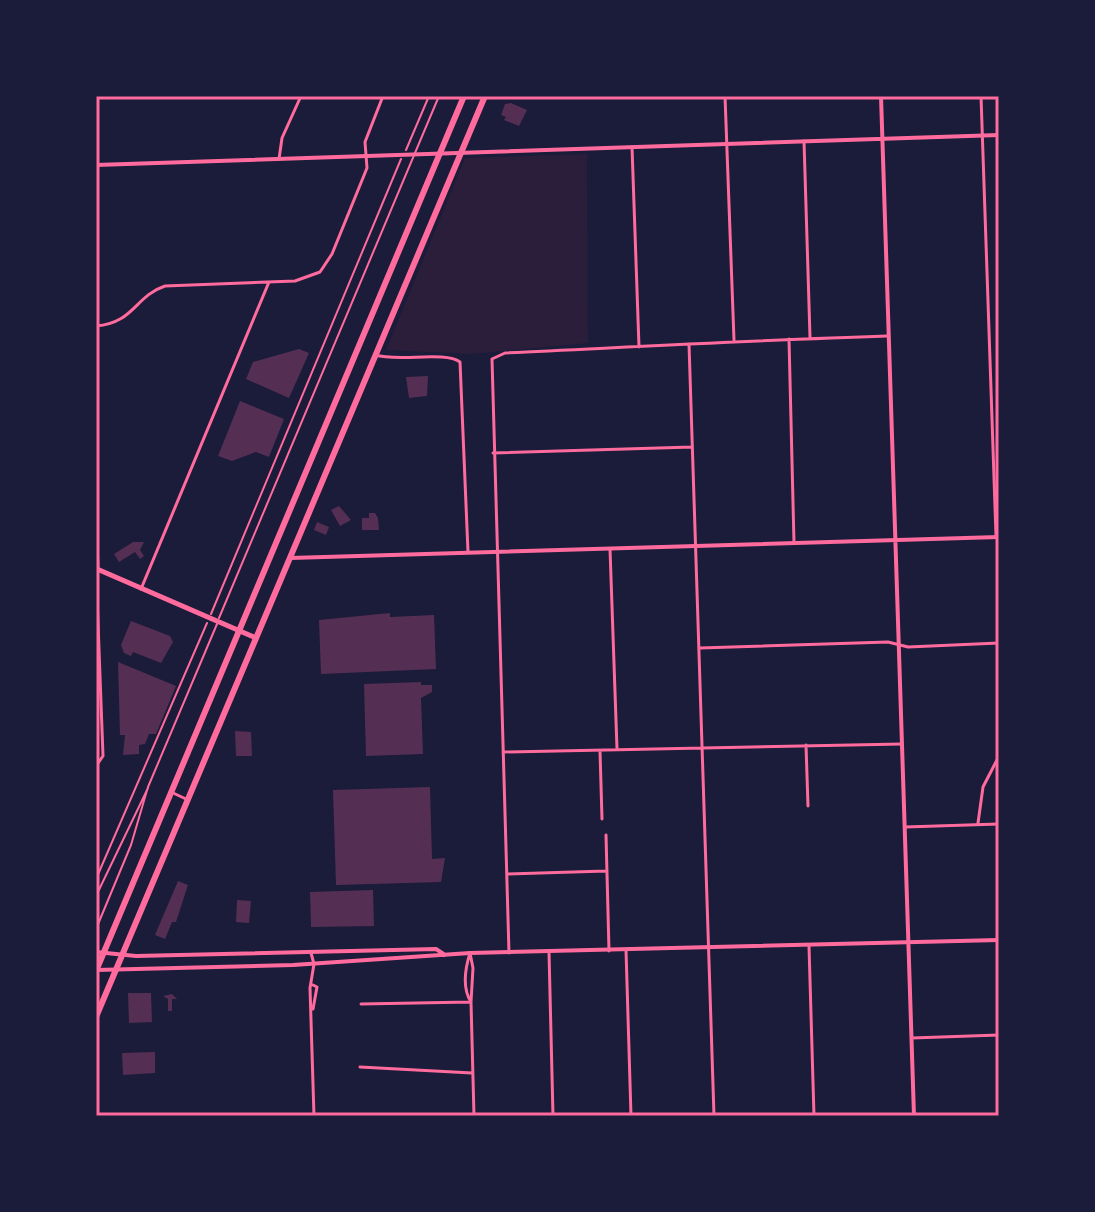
<svg xmlns="http://www.w3.org/2000/svg" width="1095" height="1212" font-family="Helvetica,sans-serif">
<style>
.green{fill:#2a1e3b}
.building{fill:#542f53}
.lines{fill:none;stroke-linecap:round;stroke-linejoin:round}
.path{stroke:#ff6b9d;stroke-width:2}
.service{stroke:#ff6b9d;stroke-width:2}
.minor{stroke:#ff6b9d;stroke-width:3}
.tertiary{stroke:#ff6b9d;stroke-width:4}
.secondary{stroke:#ff6b9d;stroke-width:5}
.trunk{stroke:#ff6b9d;stroke-width:6}
.neatline{fill:none;stroke:#ff6b9d;stroke-width:3}
</style>
<rect width="100%" height="100%" fill="#1b1b3a"/>
<path class="green" d="M587,154L588,343L471,354L386,350L465,158Z"/>
<path class="building" d="M511,103L527,110L519,126L504,120L506,117L501,115L505,104Z
M299,349L309,353L289,398L246,379L253,362Z
M428,376L427,396L409,398L406,377Z
M240,401L284,419L269,457L256,452L232,461L218,456Z
M339,506L351,520L340,526L331,510Z
M369,513H375L378,518L379,530H362V518H369Z
M317,522L329,527L326,535L314,530Z
M133,542H144L140,550L144,556L140,559L135,552L119,562L114,554Z
M390,613V617L434,615L436,669L321,674L319,620Z
M131,621L170,636L173,642L161,663L133,652L131,656L124,653L121,645Z
M118,662L176,686L156,734H149L145,744L139,745V754L123,755L125,735H120Z
M421,682V685H432V692L421,698L423,754L366,756L364,684Z
M235,731L251,732L252,756H236Z
M430,787L432,859L445,858L441,882L336,885L333,790Z
M178,881L188,885L176,922H172L165,939L155,935Z
M373,890L374,926L311,927L310,892Z
M237,900L251,901L249,923L236,922Z
M128,993H151L152,1022L129,1023Z
M172,994L177,999H172V1011H168V999L163,996Z
M155,1052V1073L123,1075L122,1053Z"/>
<g class="lines">
<path class="path" d="M406,150L429,96
M211,614L401,159
M96,879L207,623"/>
<path class="service" d="M219,618L439,96
M96,896L148,788
M96,929L131,845L148,787L217,624"/>
<path class="minor" d="M725,96L734,340
M981,96L996,536
M804,141L810,337
M632,147L639,347
M279,159L282,138L301,96
M96,326C134,323 135,296 165,286L295,281L320,272L332,254L367,168L365,142L383,96
M789,339L794,543
M689,344L714,1116
M375,355C398,362 445,351 460,362L468,552
M493,453L692,447
M610,549L617,749
M96,569L103,756L96,766
M141,589L269,282
M700,648L888,642L908,647L999,643
M806,745L808,806
M600,751L602,819
M503,752L902,744
M171,792L186,799
M978,823L983,787L999,756
M905,827L999,824
M606,835L609,951
M508,874L606,871
M809,946L814,1116
M626,950L631,1116
M549,952L553,1116
M311,953L314,964L310,988L314,1116
M470,953L473,968L471,1002C462,988 465,969 470,953Z
M509,953L492,359L505,353C633,347 760,340 887,336
M361,1004L471,1002L474,1116
M313,1009L317,987L313,985
M912,1038L999,1035
M360,1067L472,1073"/>
<path class="tertiary" d="M881,96L914,1116
M96,165L999,135
M290,558L999,537
M96,952L136,956L436,949L445,955
M96,970L293,965L470,953L999,940"/>
<path class="secondary" d="M96,542L97,569L256,638"/>
<path class="trunk" d="M96,971L464,96
M96,1017L485,96"/>
</g>
<rect width="1095" height="1212" fill="none" stroke="#1b1b3a" stroke-width="196"/>
<rect x="98" y="98" width="899" height="1016" class="neatline"/>
</svg>
